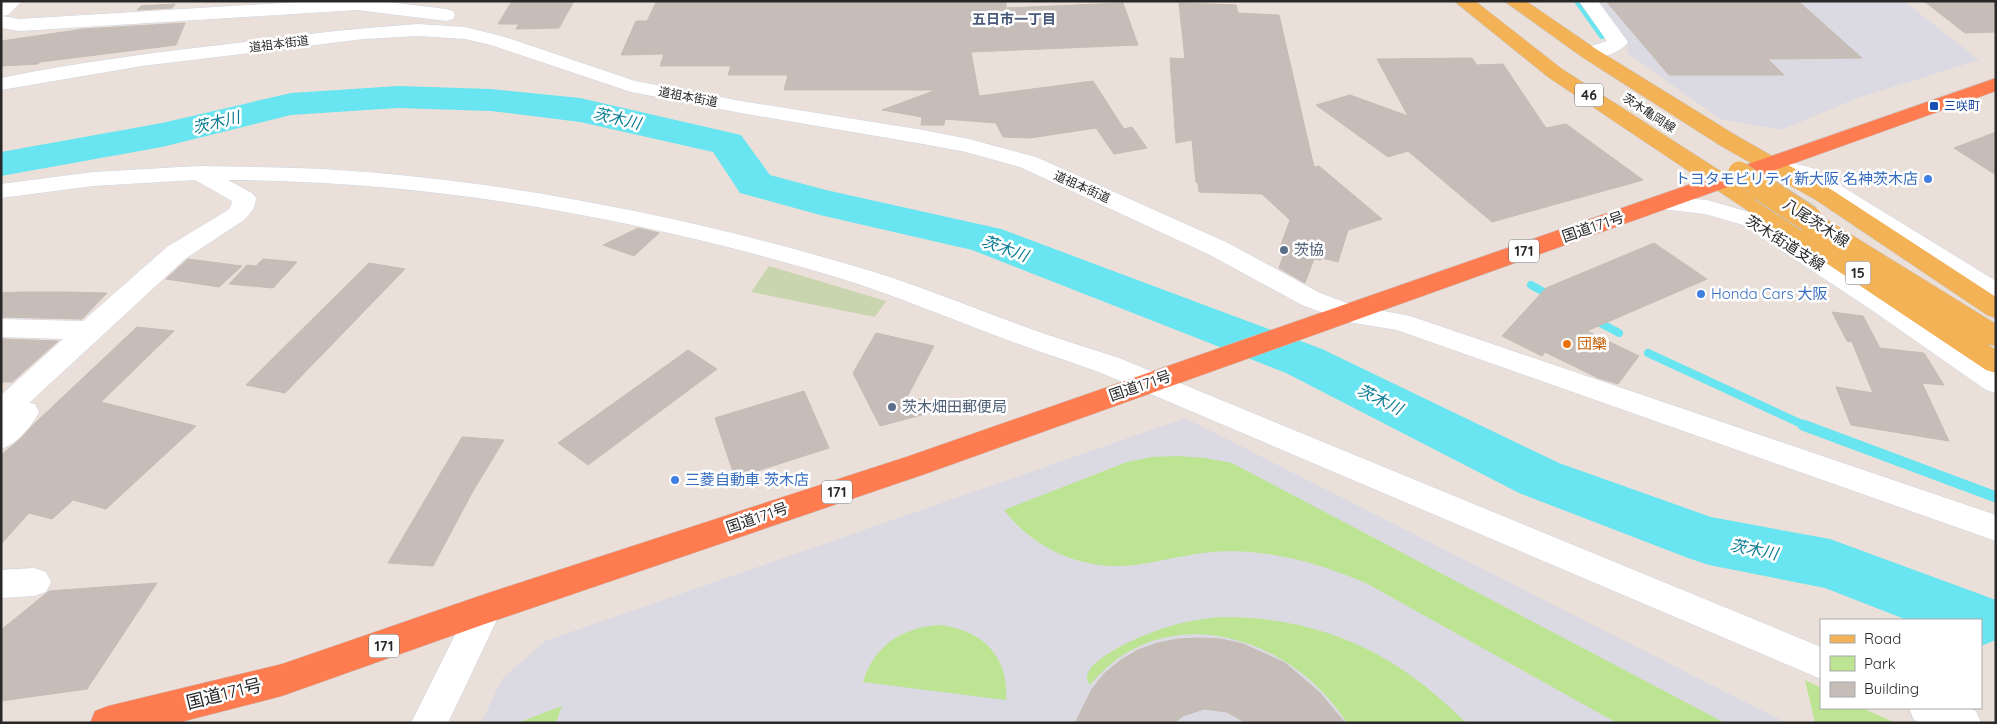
<svg xmlns="http://www.w3.org/2000/svg" width="1997" height="724" font-family="Quicksand,'Noto Sans JP',sans-serif">
<style>
.industrial{fill:#dbdae3}
.green{fill:#bde493}
.cemetery{fill:#c9d5af}
.lines{fill:none;stroke-linecap:round;stroke-linejoin:round}
.stream-far2{stroke:#68e5f1;stroke-width:6}
.stream-far1{stroke:#68e5f1;stroke-width:8}
.stream{stroke:#68e5f1;stroke-width:11}
.river{fill:#68e5f1;fill-rule:evenodd}
.building{fill:#c6bdb9;stroke:#c6bcb3}
.street-casing{stroke:#ced5e2;stroke-width:1}
.secondary-casing{stroke:#ced5e2;stroke-width:1}
.primary-casing{stroke:#c3c3c3;stroke-width:1}
.highway-casing{stroke:#c3c3c3;stroke-width:1}
.street{fill:#fff;fill-rule:evenodd}
.secondary{fill:#fff;fill-rule:evenodd}
.primary{fill:#f3b255;fill-rule:evenodd}
.highway{fill:#ff7c50;fill-rule:evenodd}
.primary-bridge-far1-casing{stroke:#c3c3c3;stroke-width:22;stroke-linecap:butt}
.primary-bridge-casing{stroke:#c3c3c3;stroke-width:28;stroke-linecap:butt}
.primary-bridge-far1{stroke:#f3b255;stroke-width:21}
.primary-bridge{stroke:#f3b255;stroke-width:26}
.transit-dot{fill:#1a4fb4;stroke:#fff;stroke-width:2}
.shop-dot{fill:#3f7fe0;stroke:#fff;stroke-width:2}
.service-dot{fill:#5c6f8a;stroke:#fff;stroke-width:2}
.food-dot{fill:#e8710a;stroke:#fff;stroke-width:2}
.labels{text-anchor:middle;stroke-width:5;stroke-linejoin:round;paint-order:stroke}
.far-street-label{font-size:12px;fill:#282828;stroke:#fff}
.far-transit-label{font-size:12px;fill:#164399;stroke:#fff;text-anchor:start}
.far-neighbourhood-label{font-size:14px;font-weight:bold;fill:#485979;stroke:#fff}
.shield{fill:#fff;stroke:#686868;stroke-width:1}
.shield-label{font-size:14px;font-weight:bold;fill:#282828}
.shop-label{font-size:15px;fill:#366cbe;stroke:#fff;text-anchor:start}
.street-label{font-size:15px;fill:#282828;stroke:#fff}
.service-label{font-size:15px;fill:#4e5e75;stroke:#fff;text-anchor:start}
.food-label{font-size:15px;fill:#c56008;stroke:#fff;text-anchor:start}
.water-label{font-size:16px;font-style:italic;fill:#0a7c93;stroke:#fff}
.near-street-label{font-size:18px;fill:#282828;stroke:#fff}
</style>
<rect width="100%" height="100%" fill="#ebe0d9"/>
<path class="industrial" d="M1593,1H1904L1979,60L1858,98L1781,130L1720,119L1627,53L1628,45Z
M1185,418L1787,723H481L502,679L545,641Z"/>
<path class="green" d="M1178,456L1205,458L1232,463L1725,723H1617L1366,583C1323,565 1279,552 1233,551C1198,551 1169,560 1135,565C1084,571 1035,550 1004,510L1127,462L1152,457Z
M1221,617C1321,617 1396,652 1466,723H1347C1292,635 1163,595 1090,685C1071,663 1151,631 1168,627C1185,621 1203,619 1221,617Z
M941,625C983,631 1009,656 1006,700L863,682C874,645 903,627 941,625Z
M1805,680L1821,688V708H1862L1896,723H1815Z
M562,706L556,723H517Z"/>
<path class="cemetery" d="M769,266L886,301L875,317L751,292Z"/>
<g class="lines">
<path class="stream-far2" d="M1577,1L1602,36"/>
<path class="stream-far1" d="M1531,285L1553,297
M1593,319L1619,333
M1648,353L1806,426"/>
<path class="stream" d="M1803,425L1996,497"/>
<path class="river" d="M398,86L491,89L580,98L741,135L770,175L826,190L1001,229L1322,349L1559,463L1711,517L1830,539L1996,600V640L1981,646V620H1907L1825,588L1709,565L1688,558L1519,493L1286,373L972,250L820,215L740,193L713,152L580,122L491,111L398,108L291,115L162,147L1,176V152L162,123L291,93Z"/>
</g>
<path class="building" d="M512,1H574L559,28L516,29L519,24H498Z
M657,1H1006V8L1123,3L1138,45L971,52L979,96L1093,81L1124,129L1132,127L1147,148L1114,154L1096,128L1030,138L1003,137L996,123L945,119L944,125H921L922,117L882,110L936,90H784L788,75H728L731,66H660L664,54L621,55L636,21H647Z
M1606,1H1798L1862,58L1768,59L1784,75H1669Z
M1924,1H1996V32L1965,33Z
M1179,3L1236,5L1238,13L1279,15L1314,167L1319,166L1382,219L1348,230L1338,262L1322,258L1321,260L1314,259L1305,283L1279,268L1285,251L1279,250L1290,220L1262,194L1199,192L1198,183L1196,182L1192,140L1176,143L1170,58L1185,59Z
M175,4L172,8L137,10L141,6Z
M185,23L176,45L40,62L38,64L1,66V41L84,29Z
M1472,58L1477,65L1503,64L1546,128L1566,124L1643,180L1492,222L1408,151L1388,157L1316,105L1350,95L1408,116L1377,59Z
M1996,132V175L1954,148Z
M638,228L659,233L634,256L603,245Z
M1654,243L1707,279L1587,331L1639,356L1618,384L1598,378L1545,352L1542,356L1502,336L1546,288Z
M188,259L242,266L219,287L166,279Z
M263,259L297,262L273,288L229,284L247,265L256,266Z
M369,263L405,269L285,393L246,385Z
M19,292H67L107,293L82,319L1,317V293Z
M1832,312L1863,316L1880,348L1924,353L1944,385L1922,383L1949,441L1851,425L1836,387L1873,393L1852,342L1847,341Z
M137,327L174,331L101,402L196,426L106,509L73,500L52,519L29,513L1,544V455L19,440L34,424Z
M876,333L934,346L907,397L956,406L880,426L853,373Z
M1,339L58,341L12,382H1Z
M688,350L717,369L588,465L558,443Z
M804,391L829,448L735,478L715,418Z
M462,437L504,440L473,491L433,566L388,563Z
M157,583L87,689L1,701V630L49,591Z
M1199,638L1221,639L1243,644L1285,663L1320,693L1345,723H1246L1227,712L1204,709L1183,716L1174,723H1075L1092,689L1105,673L1121,660L1138,650L1158,643L1178,639Z"/>
<g class="lines">
<g class="street-casing">
<path id="street" d="M1,1H22L8,15L2,16L20,19L315,1H380L446,9L453,11L455,15L453,19L446,21L357,10L20,31L1,28Z
M1579,1H1598L1628,42C1620,54 1596,61 1582,57L1579,53L1582,49L1607,41Z
M418,24L465,27L505,37L635,81L741,101L923,130L969,139L1036,157L1228,243L1320,293L1352,305L1410,316L1996,515V541L1397,330L1348,322L1302,305L1210,255L1020,167L966,152L923,144L741,113L631,92L491,45L465,39L418,36L364,39L142,66L1,90V78C79,62 158,52 237,43C297,35 357,28 418,24Z
M1769,157L1812,168L1996,281V301L1987,299L1796,178L1761,169L1758,164L1761,159Z
M199,166C240,167 281,167 322,169C499,179 685,216 854,266C911,282 965,305 1020,325C1052,337 1086,347 1119,358L1821,647V679L1099,372C1065,360 1031,349 997,336C944,316 891,294 836,277C640,218 433,181 228,180L252,193L256,198C255,208 251,213 244,220L185,259L29,403L35,404L39,412C31,427 17,444 1,449V395L63,339L1,337V319L83,321L167,247L228,210L231,206L232,201L195,180L93,186L1,198V184L93,172Z
M1661,196L1707,200L1759,215L1891,299L1996,369V393L1986,390L1873,311L1743,225L1705,214L1653,208L1649,203L1653,198Z
M34,568L46,572L51,582L46,592L34,596L1,598V570Z
M1909,708H1968L1976,711L1981,723H1921L1914,720Z"/>
</g>
<g class="secondary-casing">
<path id="secondary" d="M485,594L497,599L502,609L448,723H411L473,599Z"/>
</g>
<g class="primary-casing">
<path id="primary" d="M1454,1H1475L1562,69L1804,225L1801,221L1805,216L1813,214L1821,216L1996,324V346L1987,344L1957,324L1996,350V373L1986,370L1548,77Z
M1504,1H1526L1596,49L1737,136L1832,190L1996,297V318L1987,315L1816,200L1721,146L1582,57Z"/>
</g>
<g class="highway-casing">
<path id="highway" d="M1996,78V91L928,473L485,624L282,696L177,723H90L95,711L108,706L282,664L485,594L906,457Z"/>
</g>
<use href="#street" class="street"/>
<use href="#secondary" class="secondary"/>
<use href="#primary" class="primary"/>
<use href="#highway" class="highway"/>
<g class="primary-bridge-far1-casing">
<path id="primary-bridge-far1" d="M1739,172L1764,189"/>
</g>
<g class="primary-bridge-casing">
<path id="primary-bridge" d="M1762,188L1809,219"/>
</g>
<use href="#primary-bridge-far1" class="primary-bridge-far1"/>
<use href="#primary-bridge" class="primary-bridge"/>
</g>
<rect class="transit-dot" x="1929" y="101" width="10" height="10" rx="2.5"/>
<g class="shop-dot">
<circle cx="1928" cy="179" r="5"/>
<circle cx="1701" cy="294" r="5"/>
<circle cx="675" cy="480" r="5"/>
</g>
<g class="service-dot">
<circle cx="1284" cy="250" r="5"/>
<circle cx="892" cy="407" r="5"/>
</g>
<circle class="food-dot" cx="1567" cy="344" r="5"/>
<g class="labels">
<g class="far-street-label">
<text transform="translate(279 44) rotate(-7)" y="4">道祖本街道</text>
<text transform="translate(688 97) rotate(11)" y="4">道祖本街道</text>
<text transform="translate(1649 113) rotate(33)" y="4">茨木亀岡線</text>
<text transform="translate(1082 187) rotate(24)" y="4">道祖本街道</text>
</g>
<g class="far-transit-label">
<text x="1944" y="110">三咲町</text>
</g>
<g class="far-neighbourhood-label">
<text x="1014" y="24">五日市一丁目</text>
</g>
<g class="shield">
<rect x="1575" y="83.5" width="28" height="23" rx="4"/>
<rect x="1509" y="239.5" width="30" height="23" rx="4"/>
<rect x="1845.5" y="261.5" width="25" height="23" rx="4"/>
<rect x="822" y="480.5" width="30" height="23" rx="4"/>
<rect x="369" y="634.5" width="30" height="23" rx="4"/>
</g>
<g class="shield-label">
<text x="1589" y="100">46</text>
<text x="1524" y="256">171</text>
<text x="1858" y="278">15</text>
<text x="837" y="497">171</text>
<text x="384" y="651">171</text>
</g>
<g class="shop-label">
<text x="1918" y="184" text-anchor="end">トヨタモビリティ新大阪 名神茨木店</text>
<text x="1711" y="299">Honda Cars 大阪</text>
<text x="685" y="485">三菱自動車 茨木店</text>
</g>
<g class="street-label">
<text transform="translate(1816 223) rotate(33)" y="5">八尾茨木線</text>
<text transform="translate(1593 227) rotate(-19)" y="5">国道171号</text>
<text transform="translate(1785 243) rotate(32)" y="5">茨木街道支線</text>
<text transform="translate(1140 386) rotate(-19)" y="5">国道171号</text>
<text transform="translate(757 518) rotate(-19)" y="5">国道171号</text>
</g>
<g class="service-label">
<text x="1294" y="255">茨協</text>
<text x="902" y="412">茨木畑田郵便局</text>
</g>
<g class="food-label">
<text x="1577" y="349">団欒</text>
</g>
<g class="water-label">
<text transform="translate(617 118) rotate(13)" y="6">茨木川</text>
<text transform="translate(216 122) rotate(-14)" y="6">茨木川</text>
<text transform="translate(1005 248) rotate(20)" y="6">茨木川</text>
<text transform="translate(1380 399) rotate(26)" y="6">茨木川</text>
<text transform="translate(1754 549) rotate(11)" y="6">茨木川</text>
</g>
<g class="near-street-label">
<text transform="translate(224 694) rotate(-14)" y="6">国道171号</text>
</g>
</g>
<rect width="1997" height="724" fill="none" stroke="#282828" stroke-width="5"/>
<rect x="1820" y="619" width="162" height="90" fill="#ffffff" stroke="#a9a9a9"/>
<rect x="1830" y="635" width="25" height="8" fill="#f3b255" stroke="#a9a9a9"/>
<text x="1864" y="644" font-size="15" fill="#282828">Road</text>
<rect x="1830" y="656" width="25" height="15" fill="#bde493" stroke="#a9a9a9"/>
<text x="1864" y="669" font-size="15" fill="#282828">Park</text>
<rect x="1830" y="682" width="25" height="15" fill="#c6bdb9" stroke="#a9a9a9"/>
<text x="1864" y="694" font-size="15" fill="#282828">Building</text>
</svg>
